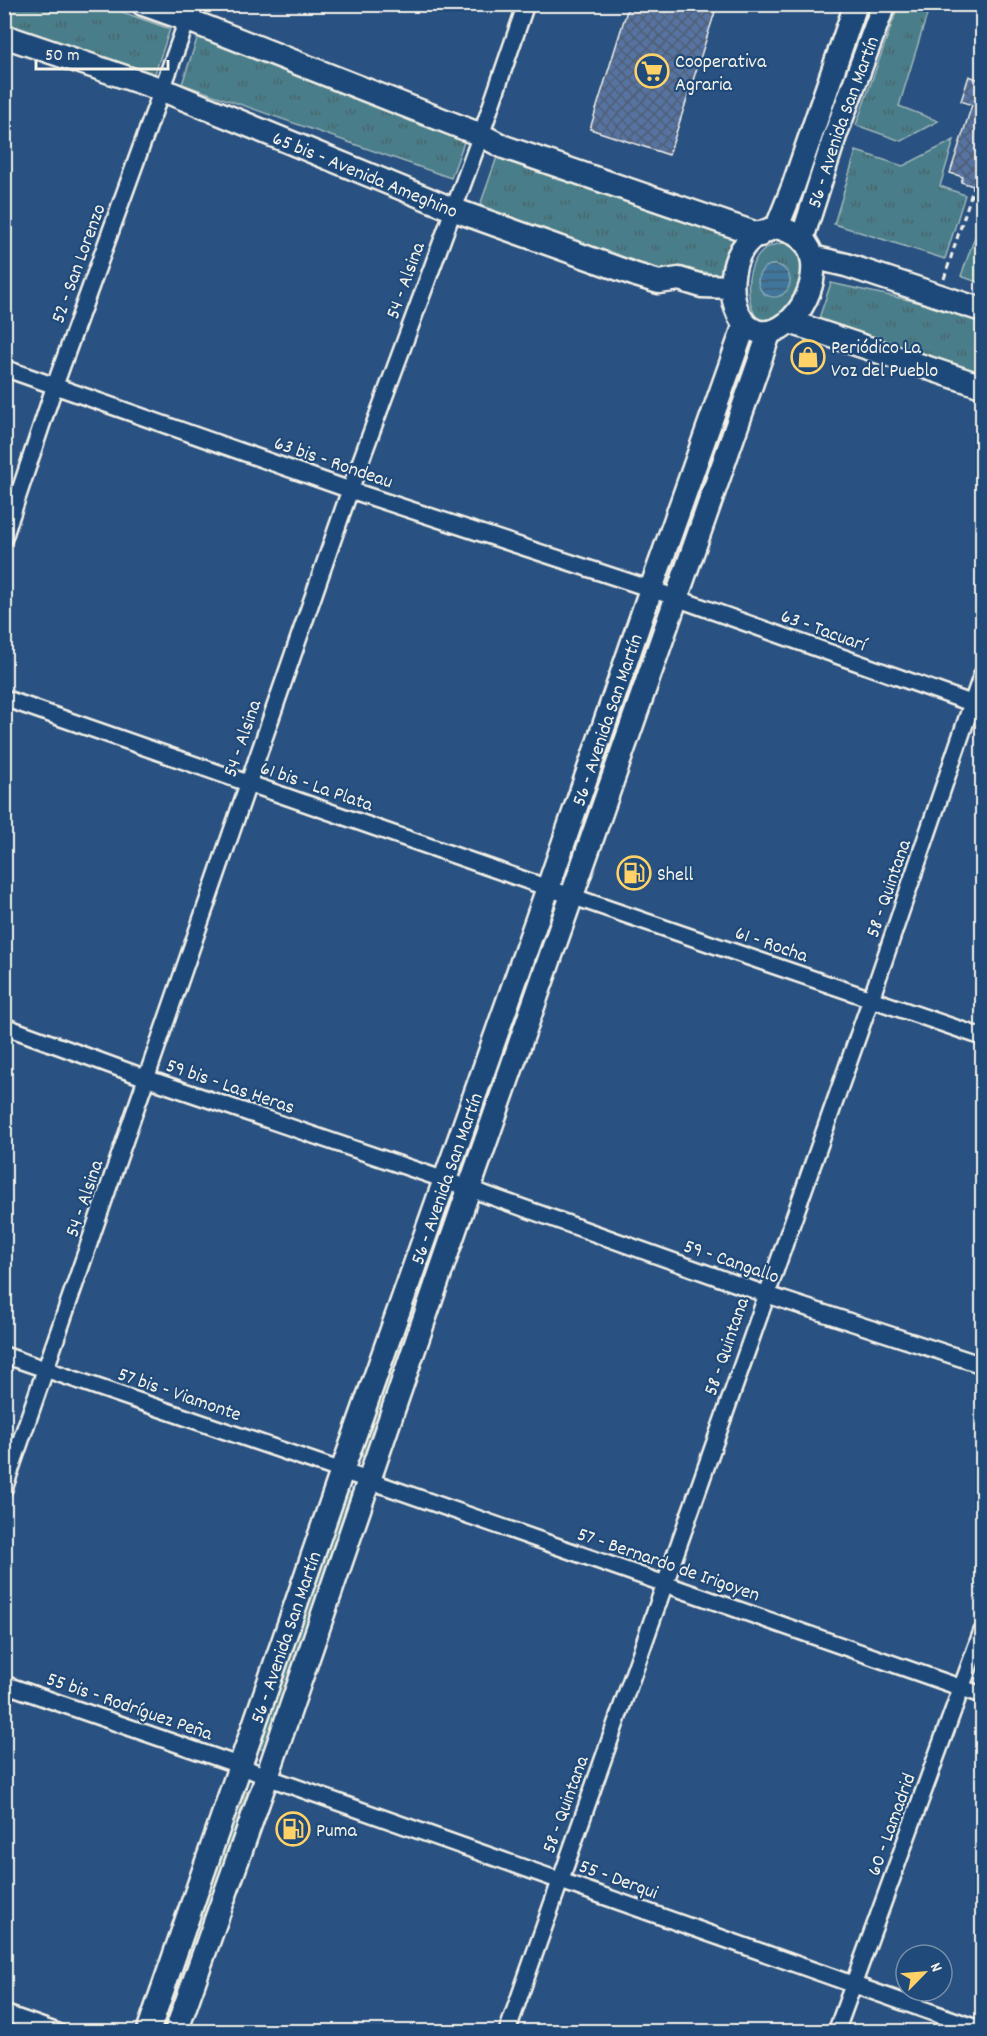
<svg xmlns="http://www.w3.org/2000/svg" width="987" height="2036" font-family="Dekko,sans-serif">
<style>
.grass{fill:url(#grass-tufts);stroke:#9fb7b9;stroke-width:1.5;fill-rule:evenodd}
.water{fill:url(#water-rules);stroke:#88a7ba;stroke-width:1.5}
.building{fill:url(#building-cross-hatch);stroke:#f4f1e8;stroke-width:1.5}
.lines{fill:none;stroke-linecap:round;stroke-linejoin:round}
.minor-casing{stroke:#f4f1e8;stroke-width:20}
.secondary-casing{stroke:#f4f1e8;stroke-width:27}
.path{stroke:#f4f1e8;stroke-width:3;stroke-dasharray:6 4.5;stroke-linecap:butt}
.minor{stroke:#1f4a7a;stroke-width:15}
.secondary{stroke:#1f4a7a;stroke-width:22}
.labels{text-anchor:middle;stroke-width:4.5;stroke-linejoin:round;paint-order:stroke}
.poi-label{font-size:20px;fill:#f4f1e8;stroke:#1f4a7a;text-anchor:start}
.street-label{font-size:20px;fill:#f4f1e8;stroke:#1f4a7a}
</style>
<defs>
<pattern id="grass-tufts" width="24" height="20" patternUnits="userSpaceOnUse" patternTransform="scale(1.5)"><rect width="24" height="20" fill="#4a7d8a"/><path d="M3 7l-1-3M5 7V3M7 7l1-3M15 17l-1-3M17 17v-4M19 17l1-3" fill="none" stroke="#4a656b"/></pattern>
<pattern id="water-rules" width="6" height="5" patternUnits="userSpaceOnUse" patternTransform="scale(1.5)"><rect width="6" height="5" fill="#40769c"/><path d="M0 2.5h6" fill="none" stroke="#445f71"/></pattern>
<pattern id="building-cross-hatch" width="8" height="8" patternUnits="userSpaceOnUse" patternTransform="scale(1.5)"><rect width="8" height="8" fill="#5673a1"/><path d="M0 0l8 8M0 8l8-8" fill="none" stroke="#505e74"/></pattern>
</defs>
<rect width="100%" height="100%" fill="#295181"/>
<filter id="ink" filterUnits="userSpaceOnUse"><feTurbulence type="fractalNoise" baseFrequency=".0167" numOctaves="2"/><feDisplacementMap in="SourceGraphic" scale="12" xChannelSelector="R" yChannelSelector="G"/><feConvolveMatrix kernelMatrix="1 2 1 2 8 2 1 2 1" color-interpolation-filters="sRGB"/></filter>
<g filter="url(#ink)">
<path class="grass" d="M100,4L170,29L154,76L5,24V5Z
M899,4L930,5L899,106L938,121L901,141L856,125Z
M867,5H875L805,203L798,201Z
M198,36L468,131L451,178L182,84Z
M954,140L940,186L965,195L945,259L834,224L856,151L903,166Z
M497,157L736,239L732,280L705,272L654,273L478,211Z
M982,217V284L961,276Z
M789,242L796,247L802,256L804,268L797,298L774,322L758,321C745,299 743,264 767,248C773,244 782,243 789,242ZM772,265L782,267L765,294L759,285L766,267Z
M831,283L982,316V379L817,324Z
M749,339L756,341L676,570L669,568Z
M650,615L657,618L570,874L564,872Z
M550,912L557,914L466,1169L459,1167Z
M447,1199L454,1202L365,1457L358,1455Z
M345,1491L351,1493L264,1749L258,1747Z
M241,1789L247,1792L166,2031L159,2032Z"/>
<path class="water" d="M758 281a16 16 0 1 1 32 0a16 16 0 1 1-32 0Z"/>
<path class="building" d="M629,4H692L715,12L669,155L590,129Z
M969,76L982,81V189L961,182L963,177L950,173L972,105L961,101Z"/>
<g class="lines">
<g class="minor-casing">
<path id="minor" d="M4,368L350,490L651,589L982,707
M4,538L55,385L193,4
M4,698L548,888L982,1037
M4,1026L146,1078L445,1180L765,1294L982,1365
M4,1355L342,1471L982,1695
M4,1489L350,490L481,135L526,4
M4,1684L241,1766L267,1777L982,2030
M4,2013L58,2032
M507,2032L871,999L982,674
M836,2032L982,1631"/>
</g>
<g class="secondary-casing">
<g id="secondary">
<path d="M143,4L188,20L481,135L504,147L760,235"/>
<path id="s1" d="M4,36L163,90L452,209L636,275L659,282L679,279L702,286L732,287"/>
<path d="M777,227C785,230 795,232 802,239C829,264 803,326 769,332C756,334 745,327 739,315C728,292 730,256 752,238C758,233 769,230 777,227Z"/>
<path d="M777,227L793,187L856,4"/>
<path id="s2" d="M802,239L835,136L884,4"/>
<path d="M812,257L846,265L982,310"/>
<path d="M790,322L982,386"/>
<path id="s3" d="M148,2032L342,1471L548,888L651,589L745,324"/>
<path d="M176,2032L267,1777L469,1189L769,334L767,332"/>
</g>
</g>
<path class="path" d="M944,279L974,186"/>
<use href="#minor" class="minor"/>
<use href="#secondary" class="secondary"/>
</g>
</g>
<defs>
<g id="supermarket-ring" transform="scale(1.725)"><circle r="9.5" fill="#1f4a7a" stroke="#ffd166" stroke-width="1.5"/><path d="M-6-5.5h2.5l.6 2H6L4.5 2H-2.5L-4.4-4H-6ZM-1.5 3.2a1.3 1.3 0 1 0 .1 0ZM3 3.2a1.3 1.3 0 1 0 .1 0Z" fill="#ffd166"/></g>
<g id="shop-ring" transform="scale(1.725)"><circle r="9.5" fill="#1f4a7a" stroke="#ffd166" stroke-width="1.5"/><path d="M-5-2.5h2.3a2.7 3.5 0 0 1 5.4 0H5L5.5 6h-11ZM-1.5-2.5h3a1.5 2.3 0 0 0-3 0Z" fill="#ffd166"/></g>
<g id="fuel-ring" transform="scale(1.725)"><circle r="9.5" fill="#1f4a7a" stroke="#ffd166" stroke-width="1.5"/><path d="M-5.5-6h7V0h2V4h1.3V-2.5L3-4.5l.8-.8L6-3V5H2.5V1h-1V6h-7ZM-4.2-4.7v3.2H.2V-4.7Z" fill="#ffd166"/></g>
</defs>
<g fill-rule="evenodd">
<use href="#supermarket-ring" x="652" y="71"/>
<use href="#shop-ring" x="808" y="357"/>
<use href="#fuel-ring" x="634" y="873"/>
<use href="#fuel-ring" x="293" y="1829"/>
</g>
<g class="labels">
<g class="poi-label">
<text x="675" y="67">Cooperativa<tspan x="675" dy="23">Agraria</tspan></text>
<text x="831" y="353">Periódico La<tspan x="831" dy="23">Voz del Pueblo</tspan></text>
<text x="657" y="880">Shell</text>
<text x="316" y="1836">Puma</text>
</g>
<g class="street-label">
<text dy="7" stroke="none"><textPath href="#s2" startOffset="124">56 - Avenida San Martín</textPath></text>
<text dy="7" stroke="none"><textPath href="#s1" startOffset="387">65 bis - Avenida Ameghino</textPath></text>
<text transform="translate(77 263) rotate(-70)" y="7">52 - San Lorenzo</text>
<text transform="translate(404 280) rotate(-70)" y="7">54 - Alsina</text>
<text transform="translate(334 461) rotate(19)" y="7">63 bis - Rondeau</text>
<text transform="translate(824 629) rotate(20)" y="7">63 - Tacuarí</text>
<text dy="7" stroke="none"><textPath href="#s3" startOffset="1390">56 - Avenida San Martín</textPath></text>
<text transform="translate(241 738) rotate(-71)" y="7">54 - Alsina</text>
<text transform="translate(317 785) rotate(19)" y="7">61 bis - La Plata</text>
<text transform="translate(887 888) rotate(-71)" y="7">58 - Quintana</text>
<text transform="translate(772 943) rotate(19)" y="7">61 - Rocha</text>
<text transform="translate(231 1085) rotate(19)" y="7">59 bis - Las Heras</text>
<text dy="7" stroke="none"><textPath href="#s3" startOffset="904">56 - Avenida San Martín</textPath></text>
<text transform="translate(83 1198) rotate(-71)" y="7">54 - Alsina</text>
<text transform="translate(732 1260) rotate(19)" y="7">59 - Cangallo</text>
<text transform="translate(725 1346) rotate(-71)" y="7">58 - Quintana</text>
<text transform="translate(180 1393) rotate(19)" y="7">57 bis - Viamonte</text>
<text transform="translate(669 1563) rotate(19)" y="7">57 - Bernardo de Irigoyen</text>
<text dy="7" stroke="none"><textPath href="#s3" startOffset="418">56 - Avenida San Martín</textPath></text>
<text transform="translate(130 1705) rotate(19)" y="7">55 bis - Rodríguez Peña</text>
<text transform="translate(564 1804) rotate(-70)" y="7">58 - Quintana</text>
<text transform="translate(890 1824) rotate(-70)" y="7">60 - Lamadrid</text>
<text transform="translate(619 1878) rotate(20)" y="7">55 - Derqui</text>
</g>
</g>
<rect width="987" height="2036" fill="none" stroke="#1f4a7a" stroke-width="24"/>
<rect x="12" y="12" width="963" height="2012" fill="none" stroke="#f4f1e8" stroke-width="2" filter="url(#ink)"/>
<g transform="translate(924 1973) rotate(65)"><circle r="28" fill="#1f4a7a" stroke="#748da6" stroke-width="1.5"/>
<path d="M0-4.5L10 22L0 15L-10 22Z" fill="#ffd166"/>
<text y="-9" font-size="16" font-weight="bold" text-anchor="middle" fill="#f4f1e8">N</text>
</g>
<path d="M36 60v9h132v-9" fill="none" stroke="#f4f1e8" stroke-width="3"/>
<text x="45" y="60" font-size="18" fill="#f4f1e8" stroke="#1f4a7a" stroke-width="4.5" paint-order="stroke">50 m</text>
</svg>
